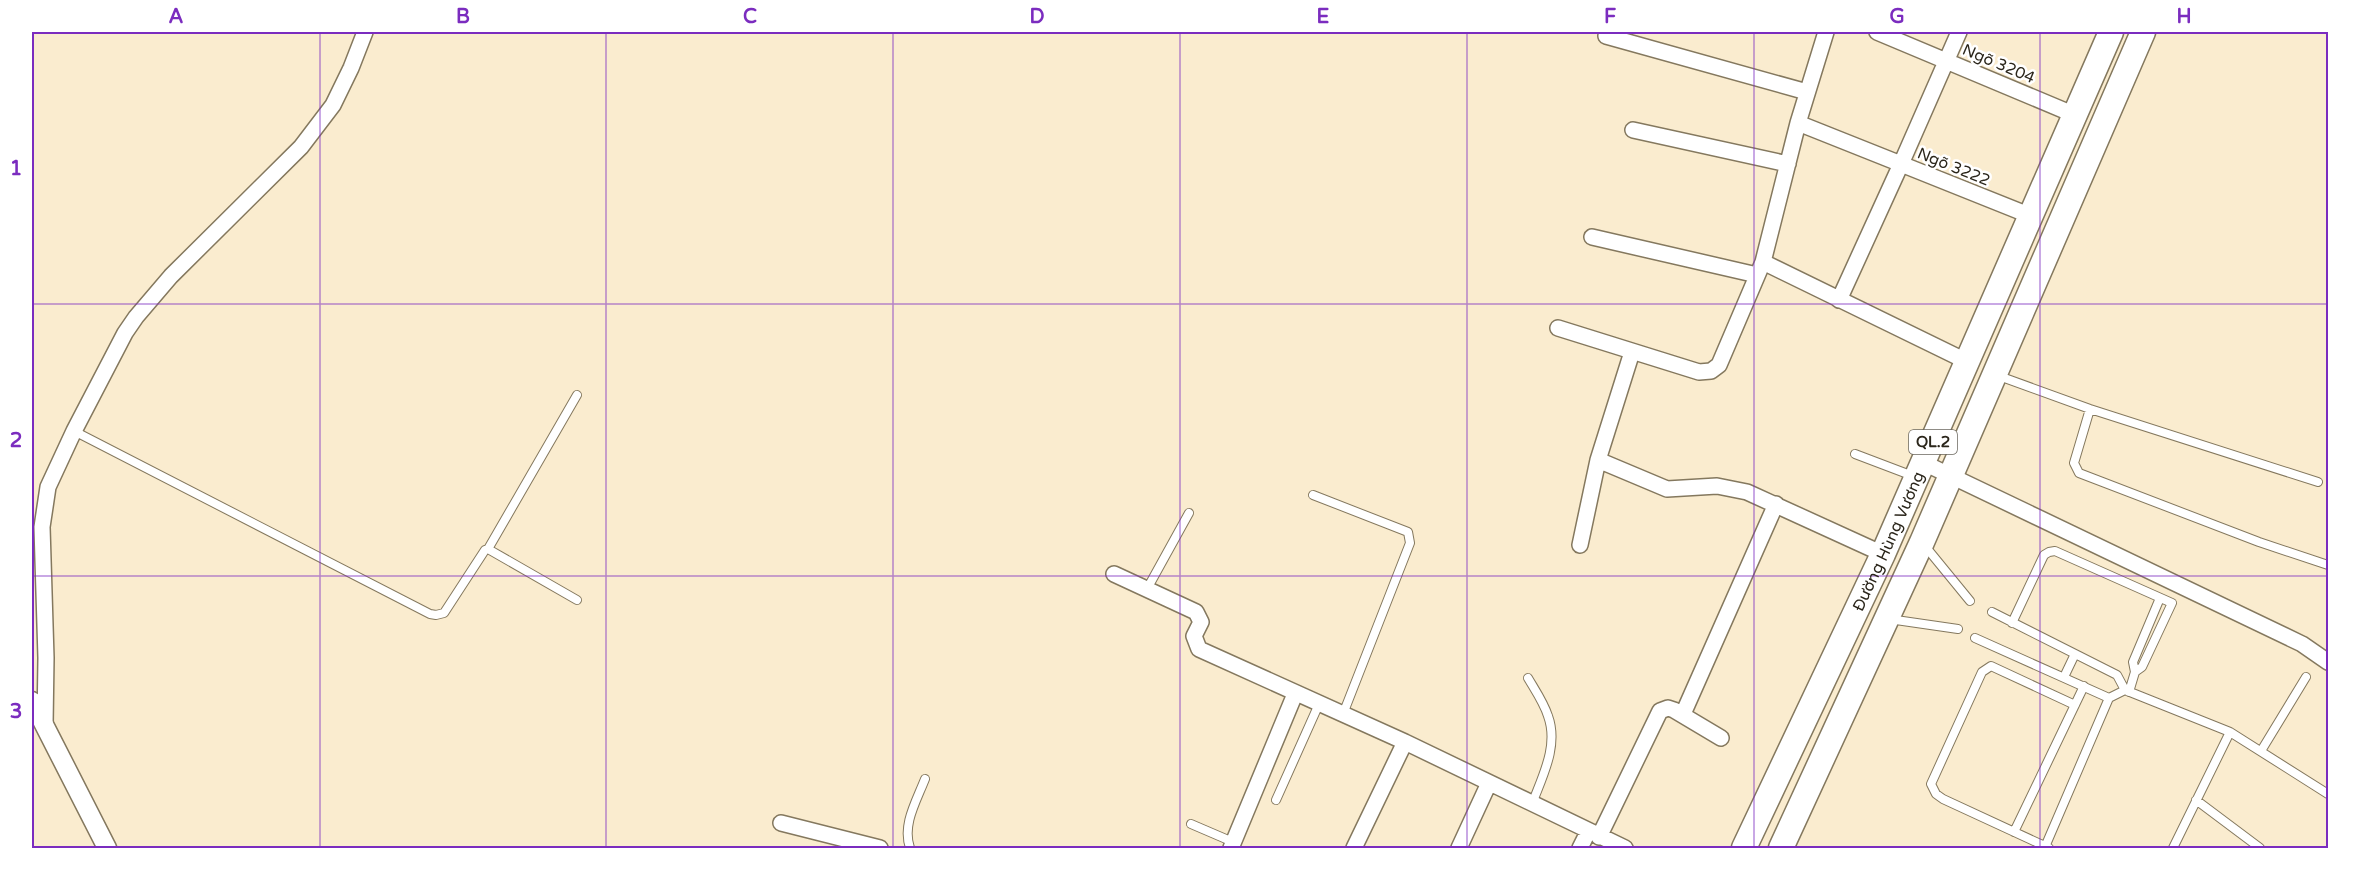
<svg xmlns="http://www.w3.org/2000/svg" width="2360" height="880" font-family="'Varela Round',sans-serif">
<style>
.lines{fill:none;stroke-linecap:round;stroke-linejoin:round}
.service-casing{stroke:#84785e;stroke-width:10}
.minor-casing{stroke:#84785e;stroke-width:18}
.tertiary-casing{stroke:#84785e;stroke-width:21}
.trunk-casing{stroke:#84785e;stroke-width:27}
.service{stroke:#fff;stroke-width:8}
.minor{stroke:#fff;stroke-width:15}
.tertiary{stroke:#fff;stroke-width:18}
.trunk{stroke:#fff;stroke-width:24}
.grid{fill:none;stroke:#7b2cbf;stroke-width:1.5;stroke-opacity:0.55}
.labels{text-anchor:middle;stroke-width:5;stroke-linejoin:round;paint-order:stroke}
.shield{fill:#fff;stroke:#6b675f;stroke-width:1.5}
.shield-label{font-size:15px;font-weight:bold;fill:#2b261b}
.street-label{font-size:16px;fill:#2b261b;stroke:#fff}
.neatline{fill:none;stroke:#7b2cbf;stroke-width:2}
.grid-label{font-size:20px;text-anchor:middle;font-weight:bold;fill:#7b2cbf}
</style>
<rect width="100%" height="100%" fill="#faeccf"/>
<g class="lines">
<g class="service-casing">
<path id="service" d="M1999,376L2090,409L2318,482
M2090,409L2074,463L2079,473L2259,542L2328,565
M74,431L430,614L436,615L444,613L485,550L488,549L577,600
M1855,454L1913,476
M1313,495L1408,532L1410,543L1343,714
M1925,546L1970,601
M488,549L577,395
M1147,589L1189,513
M1992,612L2117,675L2125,690L2230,732L2328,794
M1889,619L1958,629
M2012,623L2044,555L2049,552L2055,551L2172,603L2142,667L2135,672
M1975,638L2109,698L2125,690
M2064,677L2075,654
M1528,678C1535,690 1544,703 1548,716C1559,746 1542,777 1532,804
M2129,692L2135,672L2133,662L2160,598
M2261,751L2306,677
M1276,800L1319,704
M2196,800L2260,848
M1191,824L1233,842
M2014,832L2084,686
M2045,847L2109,698
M910,848C902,825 916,802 925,779
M2049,848L1943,799L1936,794L1931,784L1982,672L1991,666L2075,705
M2173,848L2230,732"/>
</g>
<g class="minor-casing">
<path id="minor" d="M1877,32L2075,115
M1606,36L1807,92
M1798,123L1901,164L1959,32
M1633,130L1788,164
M1592,237L1757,275
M1763,262L1968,362
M1839,300L1901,164L2031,216
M1558,328L1699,372L1711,371L1719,365L1763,262L1798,123L1826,32
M1598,460L1667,489L1717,486L1747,492L1883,554
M1924,463L2302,644L2328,662
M1580,545L1598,460L1632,352
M1114,574L1196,612L1201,622L1194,636L1199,649L1405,742L1625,848
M1683,714L1776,504
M45,725L46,658L42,527L48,487L74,431L125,333L136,317L171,276L301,147L333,105L351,68L365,32
M781,823L880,848
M1599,837L1660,711L1668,708L1674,710L1721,738
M1231,848L1295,694
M1354,848L1405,742
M1459,848L1489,783
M1580,848L1588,832"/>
</g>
<g class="tertiary-casing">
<path id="tertiary" d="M32,701L107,848"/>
</g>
<g class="trunk-casing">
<g id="trunk">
<path id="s1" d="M1744,848L1883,554L2111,32"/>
<path d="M1781,848L1922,542L2143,32"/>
</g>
</g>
<use href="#service" class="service"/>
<use href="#minor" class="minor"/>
<use href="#tertiary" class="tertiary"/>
<use href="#trunk" class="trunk"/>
</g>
<path class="grid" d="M320,32V848M606,32V848M893,32V848M1180,32V848M1467,32V848M1754,32V848M2040,32V848M32,304H2328M32,576H2328"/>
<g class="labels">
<rect class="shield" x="1909" y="430" width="48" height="24" rx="4.5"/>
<g class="shield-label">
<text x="1933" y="447">QL.2</text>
</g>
<g class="street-label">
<text transform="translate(1999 63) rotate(23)" y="6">Ngõ 3204</text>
<text transform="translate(1954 166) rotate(22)" y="6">Ngõ 3222</text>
<text dy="6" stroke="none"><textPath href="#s1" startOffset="339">Đường Hùng Vương</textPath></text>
</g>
</g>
<rect width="2360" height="880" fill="none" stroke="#ffffff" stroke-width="66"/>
<rect x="33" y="33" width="2294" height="814" class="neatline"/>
<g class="grid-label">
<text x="176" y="23">A</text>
<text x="463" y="23">B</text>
<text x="750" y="23">C</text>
<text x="1037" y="23">D</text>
<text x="1323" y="23">E</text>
<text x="1610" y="23">F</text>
<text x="1897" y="23">G</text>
<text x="2184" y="23">H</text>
<text x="16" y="175">1</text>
<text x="16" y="447">2</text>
<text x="16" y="718">3</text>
</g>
</svg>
